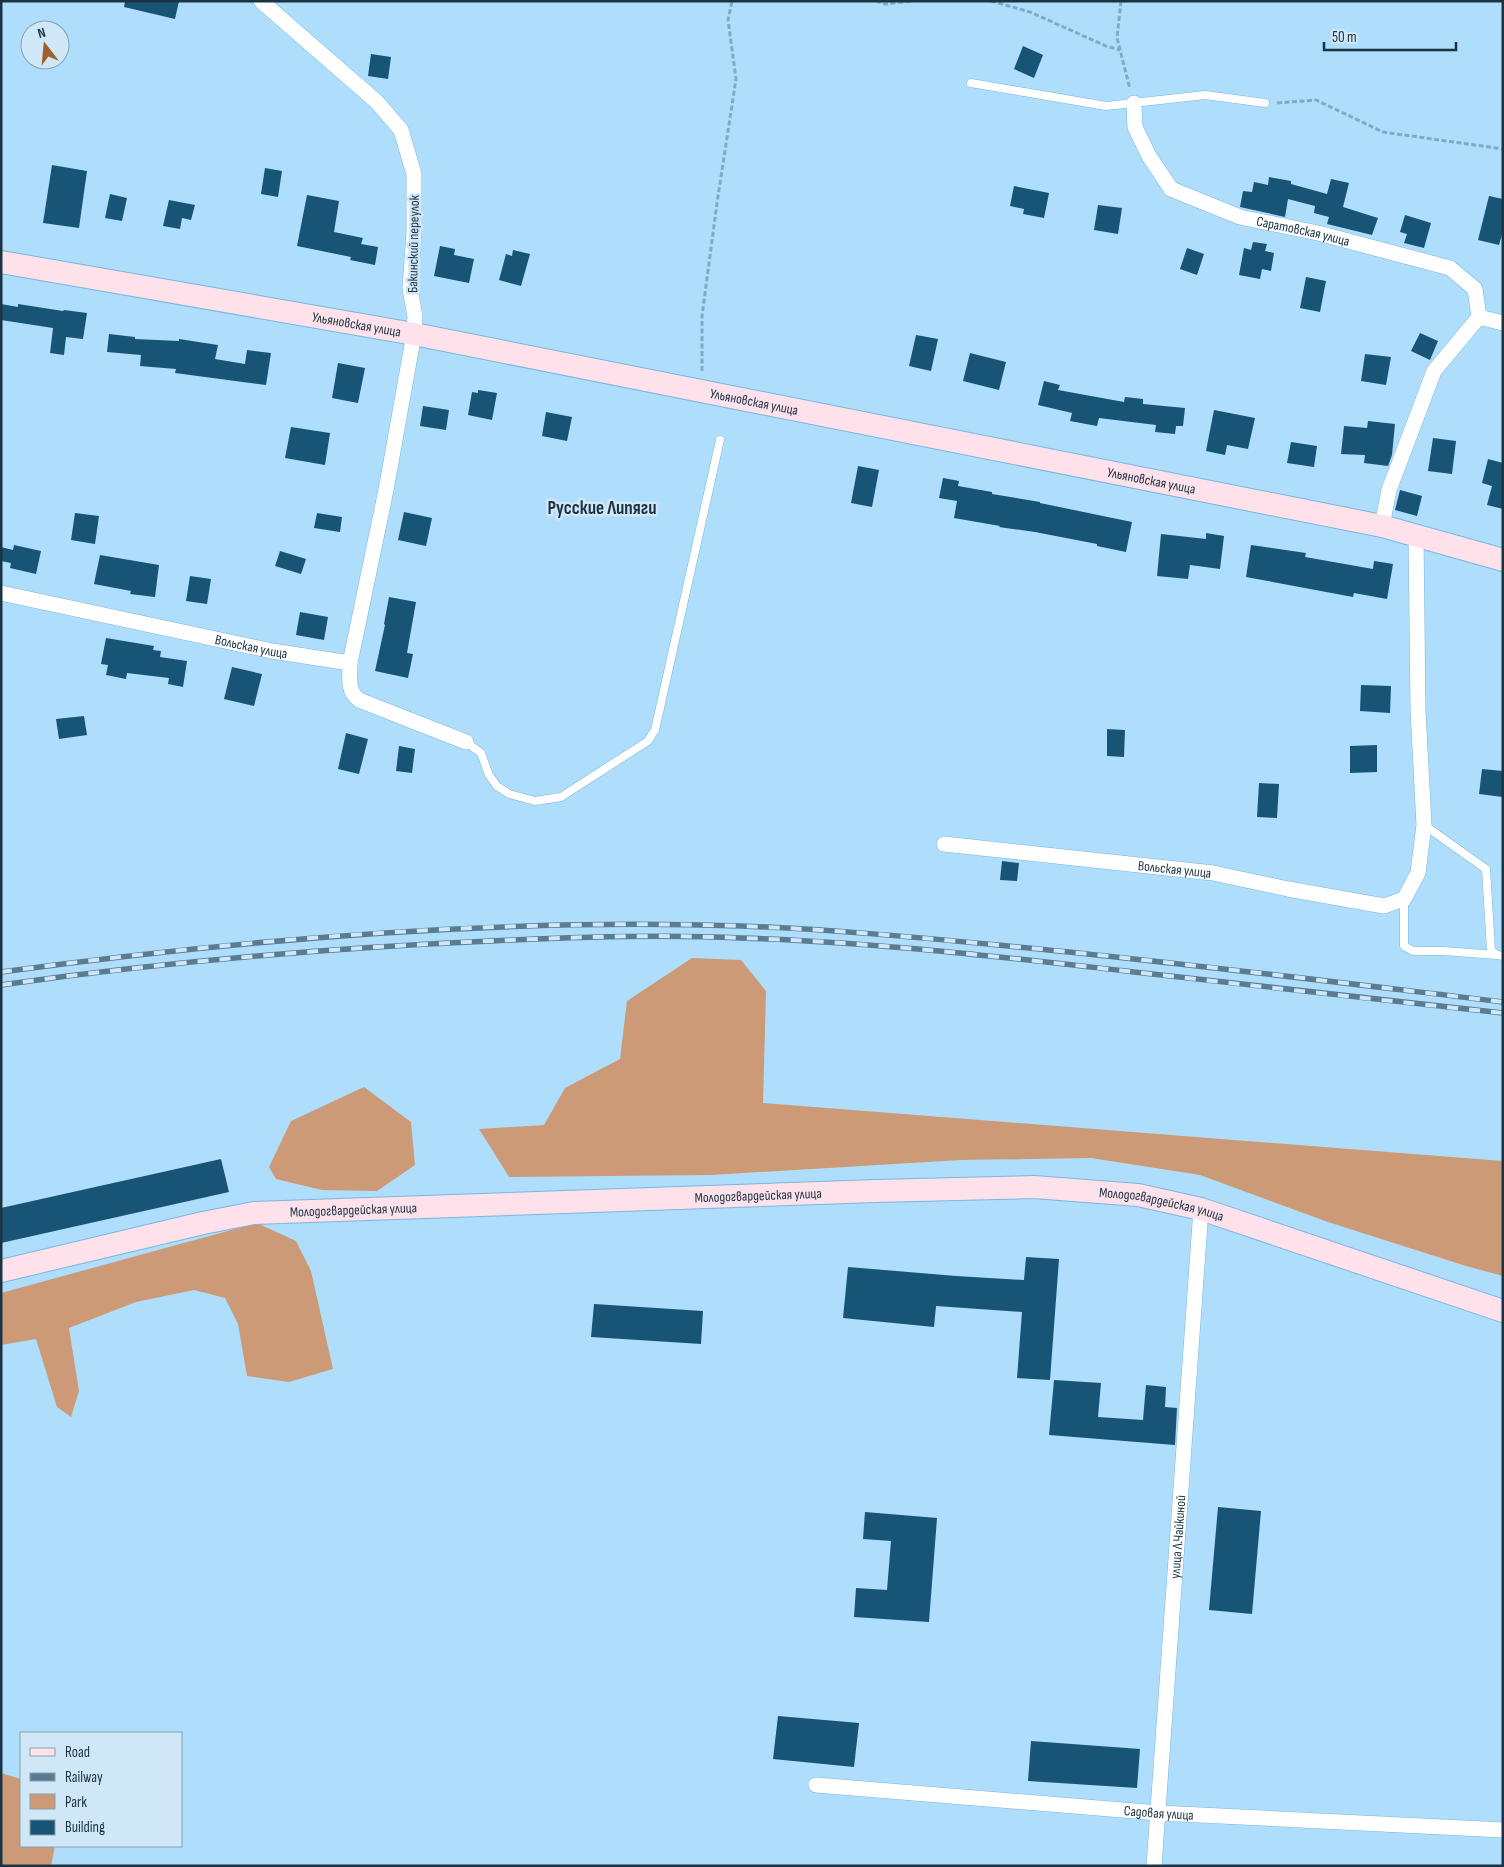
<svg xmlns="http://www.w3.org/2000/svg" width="1504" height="1867" font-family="'Sofia Sans Condensed',sans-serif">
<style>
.green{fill:#cc9a76}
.building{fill:#175475}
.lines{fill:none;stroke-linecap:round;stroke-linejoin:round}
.lane-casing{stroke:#7cb6db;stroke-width:9}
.street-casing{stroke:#7cb6db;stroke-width:16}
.secondary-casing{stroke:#7cb6db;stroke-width:24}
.path{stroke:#82aac4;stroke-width:3;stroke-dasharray:5 2.5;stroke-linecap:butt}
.lane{stroke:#fff;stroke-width:8}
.street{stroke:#fff;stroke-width:15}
.secondary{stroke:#fde1eb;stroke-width:22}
.rail-casing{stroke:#5a7c92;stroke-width:5.5}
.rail{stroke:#d0e7f7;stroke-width:4;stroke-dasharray:11;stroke-linecap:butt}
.labels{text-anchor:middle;stroke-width:5;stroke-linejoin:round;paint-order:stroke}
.street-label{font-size:14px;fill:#1b3342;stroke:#d0e7f7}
.district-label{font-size:19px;font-weight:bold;fill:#1b3342;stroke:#d0e7f7}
</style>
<rect width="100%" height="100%" fill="#afdefc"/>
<path class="green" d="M692,958L741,960L766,991L763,1103L1503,1161V1276L1466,1266L1328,1222L1200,1175L1091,1158L961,1160L711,1175L509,1177L479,1129L544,1125L565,1088L620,1059L627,1001Z
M364,1087L411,1122L415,1165L377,1191L322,1190L276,1179L269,1167L291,1121Z
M257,1223L296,1241L311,1271L333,1369L289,1382L247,1376L238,1324L225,1298L194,1290L136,1302L69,1328L79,1391L71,1417L57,1407L36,1339L1,1345V1293Z
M1,1773L21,1779V1846H55L51,1866H1Z"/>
<path class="building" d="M125,1H179L175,19L124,7Z
M1023,46L1043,55L1034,78L1014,69Z
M371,54L391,57L388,79L368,76Z
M52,165L87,171L79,228L43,223Z
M265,168L282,171L278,197L261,194Z
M1269,177L1291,181V184L1327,194L1331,179L1349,183L1343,207L1378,218L1372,235L1327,224L1329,217L1314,213L1315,206L1288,199L1285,217L1240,207L1243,191L1252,192L1254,182L1268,185Z
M1014,186L1049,193L1044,218L1023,214L1024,209L1010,206Z
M110,194L127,198L122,221L105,218Z
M307,195L339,201L334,232L363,238L361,244L378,247L375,265L350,260L351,257L297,246Z
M1489,196L1503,199V231L1499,245L1478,240Z
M169,200L195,205L191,220L182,218L180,229L163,226Z
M1098,205L1122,208L1118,234L1094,230Z
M1405,215L1431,223L1424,248L1404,243L1407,234L1400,232Z
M1253,242L1267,244L1265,251L1274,253L1271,271L1262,269L1260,279L1239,275L1244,248L1251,250Z
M440,246L455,249L454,255L474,259L469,283L434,276Z
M1187,248L1204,254L1197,275L1180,269Z
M513,250L530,254L521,286L499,280L506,254L512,256Z
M1306,277L1326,281L1320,312L1300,308Z
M1,304L18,307V304L63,311L64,310L87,313L83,339L66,337L64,355L50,353L53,328L1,320Z
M1420,333L1438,341L1430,360L1411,351Z
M109,334L135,337V339L179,341V339L218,345L215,359L245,364L247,350L271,353L266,385L175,373L176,369L140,366L141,355L107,352Z
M916,335L938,339L931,371L909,366Z
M970,353L1006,362L999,390L963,381Z
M1365,354L1391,357L1386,385L1361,381Z
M338,363L365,368L358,403L332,398Z
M1044,381L1060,385L1058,390L1124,402L1125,397L1143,399V404L1185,408L1183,426H1176L1175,434L1155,432L1156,425L1099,418L1097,426L1070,421L1072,413L1038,405Z
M478,390L497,393L492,420L468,415L472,392L478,393Z
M423,406L449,410L446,430L420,426Z
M1214,410L1255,418L1248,449L1227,445L1225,455L1206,451Z
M546,412L572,417L567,441L542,436Z
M1368,421L1395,424L1392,455L1388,466L1364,463L1365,455L1341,454L1344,426L1367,428Z
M291,427L330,433L325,465L285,458Z
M1433,438L1456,441L1452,474L1428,471Z
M1291,442L1317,446L1314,467L1287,463Z
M1488,459L1503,463V509L1487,505L1492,486L1482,483Z
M858,466L879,470L872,507L851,503Z
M943,478L959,481L958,486L992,492V494L1040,502V503L1132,522L1126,552L1097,546V544L1035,532L999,527L1000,526L954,518L957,501L939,498Z
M1400,490L1422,496L1417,516L1395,510Z
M404,512L432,518L426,546L398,540Z
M75,513L99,516L95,544L71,540Z
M317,513L342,517L340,532L314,528Z
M1206,533L1224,536L1220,569L1190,565L1188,579L1157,576L1161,534L1206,539Z
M14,545L41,551L36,574L10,568L11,563L1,561V547L13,550Z
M1251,545L1306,553L1305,557L1373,569L1374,561L1393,564L1387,599L1354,593L1353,597L1246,577Z
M280,551L306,559L301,574L275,566Z
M100,555L159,565L155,597L130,594L131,591L94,584Z
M190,576L211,579L207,604L186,601Z
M389,597L416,602L407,653L413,654L408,678L375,671L385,625L384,624Z
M300,612L328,617L324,640L296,635Z
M106,638L154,646L153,650L161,651L160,657L187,661L183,687L168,684L169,678L127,673L126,679L106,675L108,665L101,664Z
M232,667L262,674L254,706L224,699Z
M1361,685L1391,686L1390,713L1360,711Z
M84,716L87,735L59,739L56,719Z
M1107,729L1125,730L1124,757L1107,756Z
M346,733L368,739L359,774L338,769Z
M1377,745V772L1350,773V746Z
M399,746L415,749L412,773L396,771Z
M1482,769L1503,771V797L1479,794Z
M1259,783L1279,784L1277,818L1257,817Z
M1002,861L1019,863L1017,881L1000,880Z
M221,1159L229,1192L1,1243V1208Z
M1026,1257L1059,1259L1050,1380L1017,1378L1022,1312L936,1306L934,1327L843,1318L848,1267L956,1276L1024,1280Z
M594,1304L703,1311L701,1344L591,1337Z
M1054,1380L1101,1383L1098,1417L1143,1420L1146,1385L1166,1387L1165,1407L1177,1408L1175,1445L1049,1435Z
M1218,1507L1261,1511L1252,1614L1209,1610Z
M865,1512L937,1518L929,1622L854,1617L856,1588L887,1590L891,1541L863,1539Z
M778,1716L859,1723L854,1767L773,1759Z
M1031,1741L1140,1749L1137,1788L1028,1781Z"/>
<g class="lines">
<g class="lane-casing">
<path id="lane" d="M971,83L1106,106L1205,95L1265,103
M466,742L481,753L489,775L497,786L509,794L535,801L561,797L648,741L655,730L720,440
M1424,825L1486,869L1491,950L1497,955L1503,956
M1404,899V946L1413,951H1443L1497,955"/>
</g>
<g class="street-casing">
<g id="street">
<path d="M261,1L377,102L401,130L414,174V233L410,288L415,317L414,334L386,490L350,663"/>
<path id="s1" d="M1134,103L1135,127L1149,156L1171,189L1240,217L1318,233L1450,268L1475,289L1479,317L1503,323"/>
<path d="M1382,526L1389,490L1434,371L1479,317"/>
<path id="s2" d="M1,593L272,651L350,663C350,678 347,691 359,700L466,742"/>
<path id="s3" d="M944,844L1213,873L1288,889L1384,906L1404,899L1418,873L1424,825L1418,710L1416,535"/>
<path id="s4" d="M816,1785L1159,1813L1503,1830"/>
<path id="s5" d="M1154,1866L1201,1209"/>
</g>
</g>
<g class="secondary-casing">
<g id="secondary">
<path id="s6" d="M1,262L414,334L1382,526L1503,560"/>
<path id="s7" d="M1,1271L203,1223L254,1213L876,1191L1034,1187L1138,1195L1201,1209L1503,1311"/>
</g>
</g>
<path class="path" d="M876,1L885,4L913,1
M991,1L1030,12L1106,46L1120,50
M1121,1L1117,38L1130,89
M1277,103L1316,100L1383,132L1503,149
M702,371V316L717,203L736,79L728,20L732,1"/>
<use href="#lane" class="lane"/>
<use href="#street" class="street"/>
<use href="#secondary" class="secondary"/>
<g class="rail-casing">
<path id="rail" d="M1,972C245,939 496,918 741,926C827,929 913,937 998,945C1167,961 1335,982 1503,1002
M1,985C164,962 327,948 491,941C574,937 658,934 741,938C873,942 1003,957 1134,972C1257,986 1380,1000 1503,1013"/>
</g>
<use href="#rail" class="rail"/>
</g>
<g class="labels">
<g class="street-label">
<text dy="5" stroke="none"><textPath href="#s1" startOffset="235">Саратовская улица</textPath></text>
<text transform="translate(413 244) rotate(-89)" y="5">Бакинский переулок</text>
<text dy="5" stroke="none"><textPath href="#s6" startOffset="361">Ульяновская улица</textPath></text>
<text dy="5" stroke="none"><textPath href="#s6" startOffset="766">Ульяновская улица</textPath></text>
<text dy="5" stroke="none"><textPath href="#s6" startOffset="1171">Ульяновская улица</textPath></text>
<text dy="5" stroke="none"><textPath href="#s2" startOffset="256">Вольская улица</textPath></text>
<text dy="5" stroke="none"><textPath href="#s3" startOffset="232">Вольская улица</textPath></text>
<text dy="5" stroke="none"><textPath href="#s7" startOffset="764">Молодогвардейская улица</textPath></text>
<text dy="5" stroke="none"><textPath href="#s7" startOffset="1169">Молодогвардейская улица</textPath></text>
<text dy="5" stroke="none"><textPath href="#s7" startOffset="359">Молодогвардейская улица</textPath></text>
<text dy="5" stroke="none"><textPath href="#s5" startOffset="330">улица Л.Чайкиной</textPath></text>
<text dy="5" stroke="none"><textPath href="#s4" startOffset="344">Садовая улица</textPath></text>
</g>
<g class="district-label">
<text x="602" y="514">Русские Липяги</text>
</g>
</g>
<rect width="1504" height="1867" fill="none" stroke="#1b3342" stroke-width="5"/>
<rect x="20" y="1732" width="162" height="115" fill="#d0e7f7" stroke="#889faf"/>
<rect x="30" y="1748" width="25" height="8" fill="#fde1eb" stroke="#889faf"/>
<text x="65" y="1757" font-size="15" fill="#1b3342">Road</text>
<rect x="30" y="1773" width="25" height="8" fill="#5a7c92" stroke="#889faf"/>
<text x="65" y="1782" font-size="15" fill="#1b3342">Railway</text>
<rect x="30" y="1794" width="25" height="15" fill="#cc9a76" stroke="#889faf"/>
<text x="65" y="1807" font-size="15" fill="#1b3342">Park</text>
<rect x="30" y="1820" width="25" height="15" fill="#175475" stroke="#889faf"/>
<text x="65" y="1832" font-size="15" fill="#1b3342">Building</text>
<g transform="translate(45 45) rotate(344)"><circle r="24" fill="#d0e7f7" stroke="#889faf"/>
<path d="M0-4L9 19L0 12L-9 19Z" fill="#a05f2a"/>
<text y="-8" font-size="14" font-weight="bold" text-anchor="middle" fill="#1b3342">N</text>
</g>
<path d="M1324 42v8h132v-8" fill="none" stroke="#1b3342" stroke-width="2.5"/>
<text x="1332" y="42" font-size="15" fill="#1b3342" stroke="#d0e7f7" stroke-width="4" paint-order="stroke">50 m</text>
</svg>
